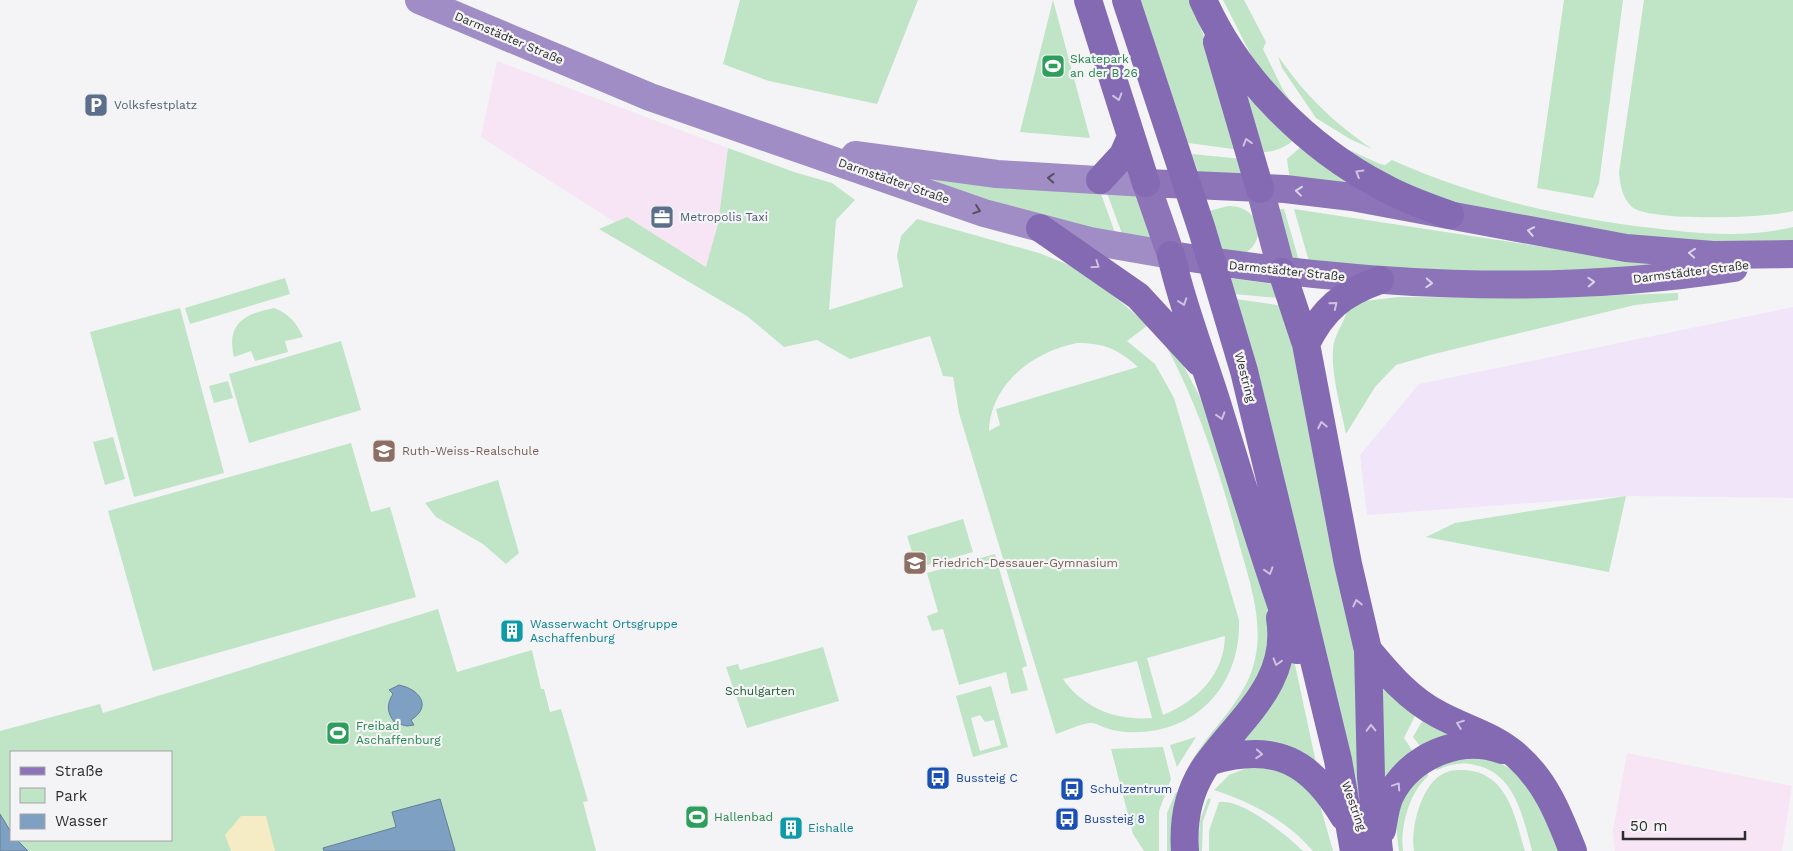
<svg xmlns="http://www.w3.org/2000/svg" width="1793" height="851" font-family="'Work Sans',sans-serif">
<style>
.commercial{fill:#f7e4f4}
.industrial{fill:#f1e5f9}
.green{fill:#bfe4c6;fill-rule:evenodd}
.sand{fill:#f5ebc5}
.water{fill:#7ea1c3;stroke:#667e96}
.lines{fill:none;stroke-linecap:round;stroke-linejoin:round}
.secondary{stroke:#a18dc5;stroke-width:28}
.primary{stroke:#8d74b9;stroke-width:28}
.trunk{stroke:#8469b3;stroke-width:28}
.oneway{stroke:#cdc3df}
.oneway2{stroke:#564f63}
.oneway3{stroke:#dad4e7}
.labels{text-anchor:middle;stroke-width:4.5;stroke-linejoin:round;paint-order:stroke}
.street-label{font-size:12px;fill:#2d2d2e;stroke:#f4f4f6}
.leisure-label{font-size:12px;fill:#27864d;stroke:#f4f4f6;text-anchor:start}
.service-label{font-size:12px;fill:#4e5e75;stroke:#f4f4f6;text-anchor:start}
.education-label{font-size:12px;fill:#785e54;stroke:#f4f4f6;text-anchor:start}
.culture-label{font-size:12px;fill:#0d838f;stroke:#f4f4f6;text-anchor:start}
.park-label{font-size:12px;fill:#1d5b32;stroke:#f4f4f6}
.transit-label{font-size:12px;fill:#164399;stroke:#f4f4f6;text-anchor:start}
</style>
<rect width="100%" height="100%" fill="#f4f4f6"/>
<path class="commercial" d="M497,61L728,148L718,224L707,267L627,217L615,222L481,137Z
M1627,753L1792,786L1782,851H1615L1613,830Z"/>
<path class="industrial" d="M1793,307V498L1626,496L1367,515L1360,455L1419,384Z"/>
<path class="green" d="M740,0H918L877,104L769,81L723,64Z
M1053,0L1090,138L1020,132Z
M1140,0H1191L1234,122L1241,150L1188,143Z
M1223,0H1244L1266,42L1263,49L1283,90L1304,120L1257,67Z
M1564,0H1623L1599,183L1593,198L1537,188Z
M1644,0H1793V211C1769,218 1649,222 1632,207C1622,197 1620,185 1619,172Z
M1278,56C1304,94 1334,123 1372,149L1350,139L1316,118L1282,68Z
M1242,79L1296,138C1288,146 1275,152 1264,152L1251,117Z
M1303,145L1354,187L1290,182L1287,159Z
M728,148L794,172L832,183L855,200L836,220L829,310L903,287L897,256L901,236L917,219L1039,253L1084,271L1148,325L1127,341L1155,364L1174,398L1239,620C1241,680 1202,729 1140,732C1129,733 1117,732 1106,728C1102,727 1096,723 1092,723C1081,723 1066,731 1056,734L959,413L953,377L943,376L930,336L850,359L817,340L784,347L747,316L599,229L627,217L706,267L718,224ZM1077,343C1104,343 1118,349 1138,367L996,409L1000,425L989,431C991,383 1033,352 1077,343ZM1225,636C1224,675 1197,701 1163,715L1147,658ZM1137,661L1152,718C1117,721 1084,709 1063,679Z
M1345,148L1380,164L1385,165L1392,160C1474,197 1564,218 1653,228C1699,234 1748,238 1793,227V246L1679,247L1466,208L1384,179Z
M1192,154L1243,159V175L1199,174Z
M865,166L1100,191L1118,241Z
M1107,193L1133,195L1138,198L1155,245L1125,242Z
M1228,206C1255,205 1270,234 1247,252L1223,251L1209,211Z
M1281,209H1284L1300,264L1293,261L1279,211Z
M1294,209L1669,266L1556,279L1310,265Z
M285,278L290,294L190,324L185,308Z
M1229,278L1273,284L1278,298L1234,294Z
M1678,293V300L1635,305L1434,354L1396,365L1375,387L1346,434C1341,409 1331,374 1333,349C1334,334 1344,324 1347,310L1365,301L1398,297L1539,298Z
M1236,299L1283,306L1355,626L1361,797H1359Z
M180,308L224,473L134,497L90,332Z
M274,308C289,314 296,322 303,337L285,341L288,352L255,361L251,351L234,357C226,323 245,314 274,308Z
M341,341L361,410L249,443L229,374Z
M1165,344L1177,353L1204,405L1268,604L1276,652L1190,775L1186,772C1203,735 1241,707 1253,667C1266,625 1249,580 1238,540C1220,473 1199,406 1165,344Z
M228,381L233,398L214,403L209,386Z
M113,437L125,479L105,485L93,442Z
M351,443L371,512L390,507L416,597L153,671L108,511Z
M498,480L519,553L506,564L483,544L436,517L425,503Z
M1626,496L1609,572L1426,537L1455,523Z
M963,519L973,552L917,568L907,536Z
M995,554L1027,666L1022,668L1028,690L1011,694L1006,672L959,685L943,629L932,631L927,616L938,612L927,573Z
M438,609L457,672L532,650L541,689H544L550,712L561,709L588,801L583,802L596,851H28L17,840H171V752H11V832L0,814V731L100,704L103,713Z
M823,647L839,701L747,728L726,667L738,664L740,670Z
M1288,659L1294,660L1318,772L1232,749Z
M1382,678L1417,712L1404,738L1418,759L1384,809Z
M991,686L1008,747L973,757L956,696ZM980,715L985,722L994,720L1001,745L980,751L971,718Z
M1424,718L1471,733L1426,754L1413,737Z
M1196,737L1177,767L1170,745Z
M1163,747L1171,779L1159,811V851H1144L1133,834L1111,749Z
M1458,758C1467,758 1477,758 1485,759C1530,766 1544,816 1560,851H1532C1523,817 1515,773 1475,765C1461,762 1450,764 1437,770L1434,766Z
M1252,766L1293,773L1320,805L1333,851H1313C1286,820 1253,803 1214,790L1229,775Z
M1463,770C1507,771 1515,816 1525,851H1414C1410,828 1422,780 1447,772C1452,770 1458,770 1463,770Z
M1427,772L1428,776C1409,793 1400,827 1403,851H1399C1393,810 1398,800 1427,772Z
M1176,792L1182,795L1175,851H1167V813Z
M1208,798L1211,799L1203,821L1202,851H1198L1200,820Z
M1219,802C1243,799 1286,835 1303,851H1209V831Z"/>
<path class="sand" d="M241,816H266L275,851H231L225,835Z"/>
<path class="water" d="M399,685C419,689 433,706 411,720L414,725L407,726L395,723C387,713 386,705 393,694L389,690Z
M440,799L455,851H324L323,848L396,827L392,812Z
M0,814L11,832V840H17L28,851H0Z"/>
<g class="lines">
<path class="secondary" d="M419,0L650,97L984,213L1090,241L1171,255
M855,155L997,174L1146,183"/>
<path class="primary" d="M1260,189L1282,272
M1171,255L1146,183L1285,189L1352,197L1626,248L1713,255L1793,254
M1171,255C1357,285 1548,297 1734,268"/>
<path class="trunk" d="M1088,0L1146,183
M1126,0L1202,230L1244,371L1338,760L1354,851
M1203,0C1238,79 1308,148 1383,187C1404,199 1428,207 1450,215
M1217,42L1260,189
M1100,180L1123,155L1131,137
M1040,228L1138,296L1199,362
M1171,255C1182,305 1201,352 1216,400C1242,484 1267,568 1297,650
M1282,272L1306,344L1348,564L1368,650L1371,777L1379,851
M1306,344C1323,309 1343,293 1380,280
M1368,650C1389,675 1409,699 1438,714C1465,729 1494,735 1518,757C1547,783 1559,816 1573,851
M1211,761C1275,742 1311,761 1344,817
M1382,830C1384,819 1385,807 1390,796C1409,757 1460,734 1502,750
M1185,851C1183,823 1188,794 1203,770C1236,721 1291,685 1280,618"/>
</g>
<defs><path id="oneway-chevron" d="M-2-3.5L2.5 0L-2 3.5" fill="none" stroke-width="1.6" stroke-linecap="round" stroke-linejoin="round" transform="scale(1.25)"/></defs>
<g class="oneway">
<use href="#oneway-chevron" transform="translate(1118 97) rotate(73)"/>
<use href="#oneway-chevron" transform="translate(1247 142) rotate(-107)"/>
<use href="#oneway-chevron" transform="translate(1359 173) rotate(-149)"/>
<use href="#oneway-chevron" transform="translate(1096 265) rotate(35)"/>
<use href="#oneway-chevron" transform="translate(1183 302) rotate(71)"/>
<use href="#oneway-chevron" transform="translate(1334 305) rotate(-39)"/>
<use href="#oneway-chevron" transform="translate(1221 416) rotate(73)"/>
<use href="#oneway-chevron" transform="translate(1322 425) rotate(-101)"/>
<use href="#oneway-chevron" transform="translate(1269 571) rotate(73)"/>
<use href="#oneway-chevron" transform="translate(1357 603) rotate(-103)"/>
<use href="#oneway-chevron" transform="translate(1277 662) rotate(107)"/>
<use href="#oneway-chevron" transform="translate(1460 724) rotate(-159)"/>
<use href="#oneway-chevron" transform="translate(1371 728) rotate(-91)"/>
<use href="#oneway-chevron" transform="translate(1259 754) rotate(4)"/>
<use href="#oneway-chevron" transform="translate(1397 786) rotate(-56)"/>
</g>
<g class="oneway2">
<use href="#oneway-chevron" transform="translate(1051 178) rotate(-177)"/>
<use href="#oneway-chevron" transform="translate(977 210) rotate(19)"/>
</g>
<g class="oneway3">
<use href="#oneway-chevron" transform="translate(1299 191) rotate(-174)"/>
<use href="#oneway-chevron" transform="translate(1531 231) rotate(-169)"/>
<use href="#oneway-chevron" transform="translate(1692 253) rotate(-175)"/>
<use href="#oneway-chevron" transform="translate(1591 282) rotate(-2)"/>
<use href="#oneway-chevron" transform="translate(1429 283) rotate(3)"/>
</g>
<defs>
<g id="stadium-square" transform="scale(1.25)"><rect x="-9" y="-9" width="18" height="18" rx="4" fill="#2e9e5b" stroke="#f4f4f6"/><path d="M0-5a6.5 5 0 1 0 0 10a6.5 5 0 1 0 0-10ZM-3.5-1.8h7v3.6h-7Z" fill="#fff"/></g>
<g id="parking-square" transform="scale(1.25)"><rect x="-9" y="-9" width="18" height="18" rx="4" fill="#5c6f8a" stroke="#f4f4f6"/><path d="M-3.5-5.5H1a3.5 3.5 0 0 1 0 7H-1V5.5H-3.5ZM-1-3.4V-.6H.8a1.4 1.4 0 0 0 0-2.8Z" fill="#fff"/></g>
<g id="office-square" transform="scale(1.25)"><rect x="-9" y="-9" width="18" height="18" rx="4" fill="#5c6f8a" stroke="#f4f4f6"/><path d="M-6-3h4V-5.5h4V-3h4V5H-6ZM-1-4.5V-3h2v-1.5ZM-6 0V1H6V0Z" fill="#fff"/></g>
<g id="school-square" transform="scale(1.25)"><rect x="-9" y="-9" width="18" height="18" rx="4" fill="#8d6e63" stroke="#f4f4f6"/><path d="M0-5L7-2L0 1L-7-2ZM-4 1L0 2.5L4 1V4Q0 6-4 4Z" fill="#fff"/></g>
<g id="building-square" transform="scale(1.25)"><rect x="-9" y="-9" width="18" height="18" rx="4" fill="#0f9aa8" stroke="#f4f4f6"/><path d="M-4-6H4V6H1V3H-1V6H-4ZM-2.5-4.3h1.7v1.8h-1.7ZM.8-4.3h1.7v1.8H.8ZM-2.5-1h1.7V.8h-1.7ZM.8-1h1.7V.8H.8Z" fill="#fff"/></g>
<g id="bus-square" transform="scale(1.25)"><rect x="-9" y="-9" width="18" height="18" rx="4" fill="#1a4fb4" stroke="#f4f4f6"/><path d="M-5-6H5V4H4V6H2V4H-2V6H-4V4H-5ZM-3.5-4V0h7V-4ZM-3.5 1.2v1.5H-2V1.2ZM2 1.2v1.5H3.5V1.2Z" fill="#fff"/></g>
</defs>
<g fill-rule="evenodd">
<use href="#stadium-square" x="1053" y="66"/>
<use href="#parking-square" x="96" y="105"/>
<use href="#office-square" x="662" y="217"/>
<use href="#school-square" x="384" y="451"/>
<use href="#school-square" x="915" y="563"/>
<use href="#building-square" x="512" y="631"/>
<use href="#stadium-square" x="338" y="733"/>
<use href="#bus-square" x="938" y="778"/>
<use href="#bus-square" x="1072" y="789"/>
<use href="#stadium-square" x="697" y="817"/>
<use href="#bus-square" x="1067" y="819"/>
<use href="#building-square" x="791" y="828"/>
</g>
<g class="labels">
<g class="street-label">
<text transform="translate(509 38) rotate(23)" y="4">Darmstädter Straße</text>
<text transform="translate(894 181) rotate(19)" y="4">Darmstädter Straße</text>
<text transform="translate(1287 271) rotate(6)" y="4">Darmstädter Straße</text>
<text transform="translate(1691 272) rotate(-7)" y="4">Darmstädter Straße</text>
<text transform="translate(1245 377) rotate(75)" y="4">Westring</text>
<text transform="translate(1354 806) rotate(70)" y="4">Westring</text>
</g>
<g class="leisure-label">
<text x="1070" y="63">Skatepark<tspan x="1070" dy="14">an der B 26</tspan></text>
<text x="356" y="730">Freibad<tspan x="356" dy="14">Aschaffenburg</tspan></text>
<text x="714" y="821">Hallenbad</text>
</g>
<g class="service-label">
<text x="114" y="109">Volksfestplatz</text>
<text x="680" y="221">Metropolis Taxi</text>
</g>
<g class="education-label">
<text x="402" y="455">Ruth-Weiss-Realschule</text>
<text x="932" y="567">Friedrich-Dessauer-Gymnasium</text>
</g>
<g class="culture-label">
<text x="530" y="628">Wasserwacht Ortsgruppe<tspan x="530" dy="14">Aschaffenburg</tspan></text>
<text x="808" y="832">Eishalle</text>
</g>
<g class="park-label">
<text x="760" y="695">Schulgarten</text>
</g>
<g class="transit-label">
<text x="956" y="782">Bussteig C</text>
<text x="1090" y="793">Schulzentrum</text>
<text x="1084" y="823">Bussteig 8</text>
</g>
</g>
<rect x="10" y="751" width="162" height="90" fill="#f4f4f6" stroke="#a4a4a6"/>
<rect x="20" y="767" width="25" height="8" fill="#8d74b9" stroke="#a4a4a6"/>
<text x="55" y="776" font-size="15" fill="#2d2d2e">Straße</text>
<rect x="20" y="788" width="25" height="15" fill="#bfe4c6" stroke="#a4a4a6"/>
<text x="55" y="801" font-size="15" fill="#2d2d2e">Park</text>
<rect x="20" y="814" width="25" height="15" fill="#7ea1c3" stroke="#a4a4a6"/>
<text x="55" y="826" font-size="15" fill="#2d2d2e">Wasser</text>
<path d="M1623 831v8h122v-8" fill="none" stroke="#2d2d2e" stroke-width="2.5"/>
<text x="1630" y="831" font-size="15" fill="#2d2d2e" stroke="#f4f4f6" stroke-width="4" paint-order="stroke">50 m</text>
</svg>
